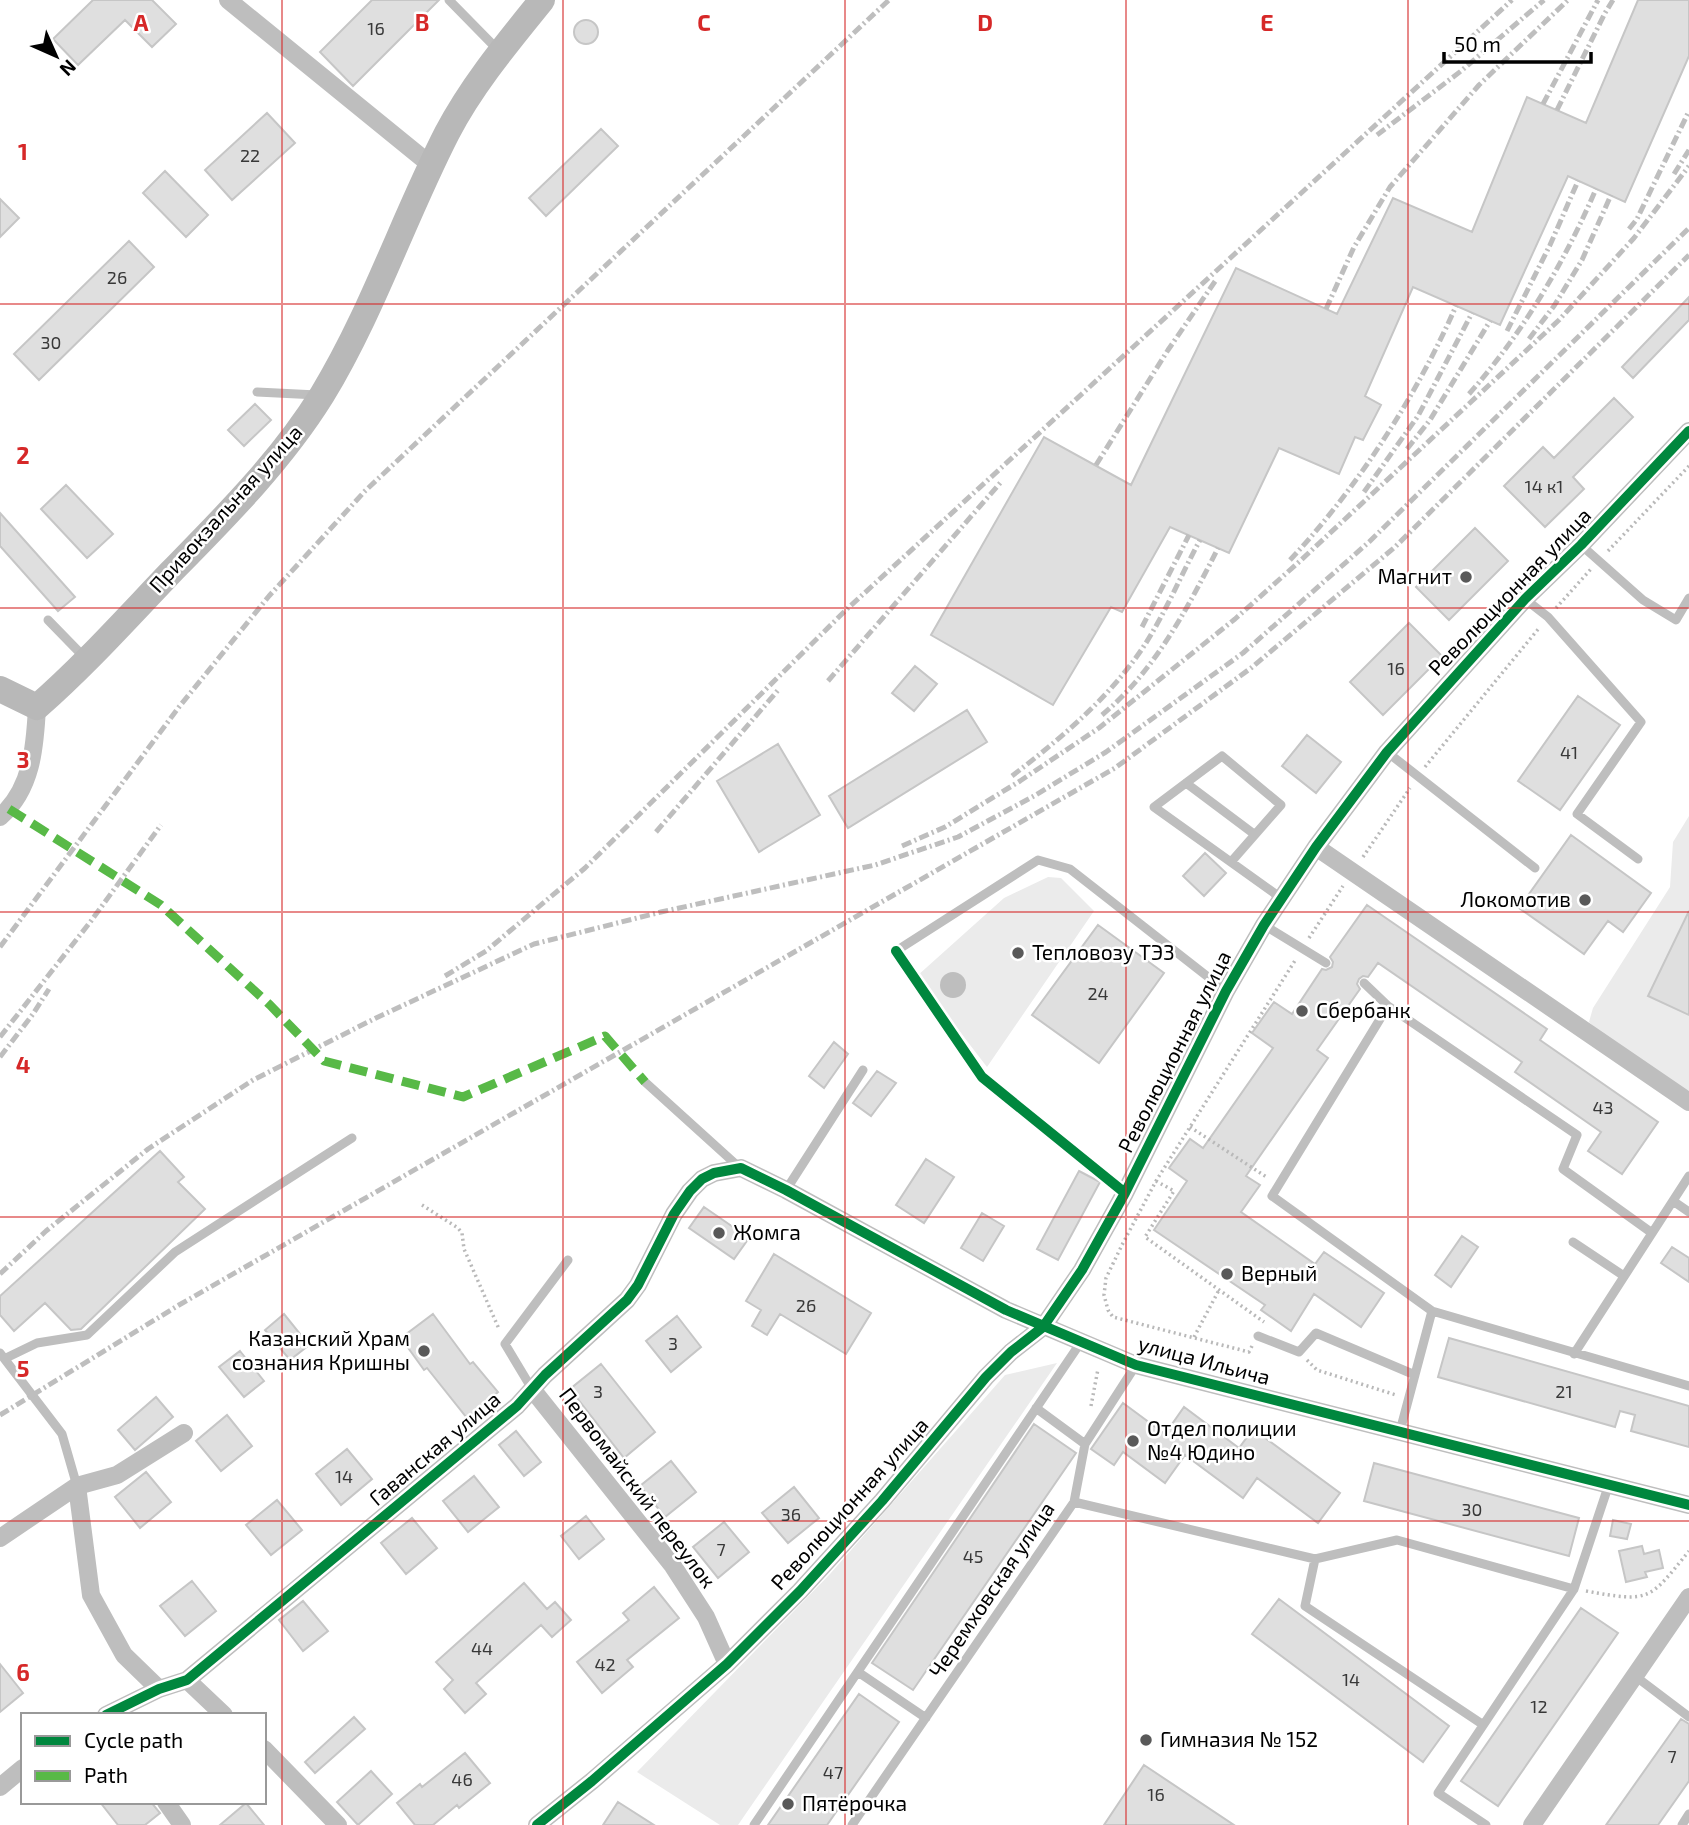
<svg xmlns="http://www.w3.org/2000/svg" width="1689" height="1825" font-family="'Exo 2',sans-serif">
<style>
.green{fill:#ebebeb}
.water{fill:#bebebe}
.building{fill:#dfdfdf;stroke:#c6c6c6;stroke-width:2}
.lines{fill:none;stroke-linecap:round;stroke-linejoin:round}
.path{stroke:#b9b9b9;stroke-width:3.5;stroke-dasharray:2 3.5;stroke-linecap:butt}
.service{stroke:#bebebe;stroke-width:9}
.minor{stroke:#bebebe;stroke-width:18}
.secondary{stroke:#b8b8b8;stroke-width:26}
.rail{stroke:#bebebe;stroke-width:5;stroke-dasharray:10 3.5 2 3.5;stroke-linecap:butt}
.quiet{stroke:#58b947;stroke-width:9;stroke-dasharray:18 9;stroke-linecap:butt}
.cycleway-casing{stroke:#fff;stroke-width:15}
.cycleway{stroke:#00873e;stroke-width:10}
.grid{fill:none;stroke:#d62828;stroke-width:2;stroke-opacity:0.55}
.poi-dot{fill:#595959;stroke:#fff;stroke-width:2.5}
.labels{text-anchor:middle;stroke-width:5;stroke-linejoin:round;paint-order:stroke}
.number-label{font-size:18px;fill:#383838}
.street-label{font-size:21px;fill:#000;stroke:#fff}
.poi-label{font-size:21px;fill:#000;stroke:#fff;text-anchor:start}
.grid-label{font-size:23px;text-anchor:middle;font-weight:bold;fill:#d62828;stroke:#fff;stroke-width:5;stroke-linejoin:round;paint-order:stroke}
</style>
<rect width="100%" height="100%" fill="#fff"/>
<path class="green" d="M1689,816V1091L1670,1082L1598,1031L1589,1022L1593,1008L1670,887L1673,842Z
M1048,877L1061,878L1094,911L987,1067L917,976L1004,898Z
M1057,1363L738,1825H720L637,1772L830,1574L1005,1375Z"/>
<path class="water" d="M940 985a13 13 0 1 1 26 0a13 13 0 1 1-26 0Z"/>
<path class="building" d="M93,0H152L176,24L152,47L125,20L78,65L53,39Z
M372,0H439L353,86L320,52Z
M1638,0H1689V56L1625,202L1568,176L1500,325L1413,287L1365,396L1381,405L1363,440L1355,437L1339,474L1279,448L1229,553L1170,527L1122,612L1111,607L1053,705L931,635L1044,437L1131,485L1236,268L1337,314L1393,198L1472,232L1527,97L1586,123Z
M574 32a12 12 0 1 1 24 0a12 12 0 1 1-24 0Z
M267,113L295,143L232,200L205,170Z
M601,129L618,146L546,216L529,198Z
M165,171L208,215L186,237L143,193Z
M0,199L19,218L0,237Z
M129,241L154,267L39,380L14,354Z
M1689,297V320L1633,378L1622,367Z
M1614,398L1633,417L1573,477L1584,489L1545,527L1504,486L1543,447L1554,458Z
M255,404L271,420L244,446L228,430Z
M66,485L113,534L87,558L41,509Z
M0,513L75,597L58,611L0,546Z
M1475,528L1508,561L1449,620L1416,587Z
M1409,623L1442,656L1383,715L1350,682Z
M915,666L937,684L914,711L892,693Z
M1578,696L1620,725L1560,810L1518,781Z
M967,710L987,742L848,828L829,796Z
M1307,735L1341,762L1316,793L1282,766Z
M778,744L820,815L759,852L717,781Z
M1571,835L1651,893L1623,932L1608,921L1584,954L1519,908Z
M1205,853L1226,873L1204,896L1183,876Z
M1367,905L1547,1029L1540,1040L1658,1122L1622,1174L1588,1151L1601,1132L1515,1072L1522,1062L1378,963L1368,977L1363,976L1359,979L1357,984L1360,989L1317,1050L1328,1058L1246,1176L1260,1185L1241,1212L1315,1264L1324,1252L1384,1293L1361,1327L1314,1294L1291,1331L1261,1310L1265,1305L1154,1230L1187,1181L1169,1168L1190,1139L1203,1148L1273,1048L1252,1033L1274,1002L1292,1014L1322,969L1326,970L1332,967L1333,962L1330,957Z
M1689,911V1015L1648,996Z
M1098,925L1164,973L1099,1063L1032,1015Z
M834,1042L848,1054L824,1088L809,1076Z
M877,1071L896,1083L871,1116L853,1103Z
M160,1151L184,1177L178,1182L205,1209L81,1329L71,1330L45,1303L14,1331L0,1315V1296Z
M926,1159L954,1177L924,1223L896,1205Z
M1079,1171L1100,1182L1058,1260L1037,1249Z
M704,1207L749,1238L734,1259L689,1228Z
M982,1213L1004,1226L983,1261L961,1248Z
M1462,1236L1478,1247L1451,1287L1435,1275Z
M1672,1247L1689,1258V1282L1661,1263Z
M774,1254L871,1313L846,1354L780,1314L767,1335L752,1326L761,1310L746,1301Z
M284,1314L309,1345L290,1360L265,1330Z
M433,1314L470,1364L473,1362L498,1392L467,1418L427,1368L424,1370L401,1338Z
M677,1316L701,1347L671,1372L646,1341Z
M1449,1338L1689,1406V1447L1631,1431L1635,1415L1620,1411L1615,1427L1438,1377Z
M240,1351L264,1381L244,1397L219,1367Z
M601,1364L655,1432L624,1458L570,1389Z
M156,1397L173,1417L135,1450L118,1430Z
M1123,1403L1165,1434L1184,1407L1239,1448L1253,1429L1340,1493L1318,1523L1257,1478L1243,1498L1185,1455L1165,1483L1123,1452L1114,1465L1091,1449Z
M227,1415L252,1446L221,1471L196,1441Z
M1034,1424L1076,1453L913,1690L872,1663Z
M516,1431L541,1462L524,1476L499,1445Z
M347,1449L372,1479L341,1505L316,1474Z
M671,1461L696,1492L665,1517L640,1486Z
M1374,1463L1579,1518L1569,1556L1364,1501Z
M146,1472L171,1502L140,1528L115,1497Z
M474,1476L499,1507L468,1532L443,1501Z
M794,1487L819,1518L788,1543L762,1513Z
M277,1500L302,1530L271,1555L246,1525Z
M586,1516L604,1539L579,1559L561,1536Z
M412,1518L437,1548L406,1574L381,1543Z
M1613,1520L1631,1524L1627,1539L1610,1536Z
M724,1522L749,1552L718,1578L693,1547Z
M1642,1546L1644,1554L1659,1550L1663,1568L1645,1572L1647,1577L1626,1582L1619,1551Z
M192,1581L216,1611L185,1636L160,1606Z
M524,1583L547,1609L555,1602L571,1620L552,1637L541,1625L476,1683L486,1694L465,1713L444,1689L453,1680L436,1662Z
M654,1587L679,1618L627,1660L633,1667L602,1693L577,1662L629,1620L623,1613Z
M1279,1599L1449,1726L1423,1762L1252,1634Z
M303,1601L328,1631L303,1651L279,1620Z
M1581,1608L1618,1633L1498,1806L1461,1781Z
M0,1664L23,1693L0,1712Z
M859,1694L899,1722L827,1825H768Z
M354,1717L365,1729L315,1773L305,1762Z
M1681,1719L1689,1724V1781L1658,1825H1606Z
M465,1753L490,1783L459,1808L457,1805L433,1825H415L397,1803L420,1784L422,1787Z
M1144,1765L1234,1825H1104Z
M371,1771L392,1794L358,1825L337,1802Z
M100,1802H151L160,1813L145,1825H118Z
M618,1802L654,1825H603Z
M246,1803L264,1825H220Z"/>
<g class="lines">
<path class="path" d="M1608,551L1689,466
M1556,608L1591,569
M1425,767L1540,627
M1363,857L1410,788
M1309,938L1343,886
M903,961L982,1077L1112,1183
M1190,1127L1268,1178
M1156,1181L1174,1191L1145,1237L1264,1322
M422,1205L458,1228L462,1233L464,1249L499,1329
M1194,1337L1219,1290
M1252,1346L1249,1352L1113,1317L1108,1310L1104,1295L1106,1278L1123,1243L1156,1181L1296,959
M1307,1360L1317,1370L1396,1395
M1091,1406L1098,1369
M1586,1591C1651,1603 1649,1600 1689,1551"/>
<path class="service" d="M449,0L499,51
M257,392L317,395
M1581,545L1643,600L1676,620L1689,598
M1525,599L1548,617L1641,722L1577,814L1638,859
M48,620L86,659
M1387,752L1535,868
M1186,783L1254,834
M1231,862L1281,805L1222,756L1154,807L1281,898
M1264,925L1326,963
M896,951L1038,860L1070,869L1226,991
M1364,983L1388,1006
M645,1082L740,1168
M786,1190L863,1070
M1673,1201L1689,1212
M1573,1242L1624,1276
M1432,1311L1272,1196L1388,1006L1577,1135L1563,1169L1652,1233
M1258,1336L1299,1352L1316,1333L1415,1375
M0,1353L62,1434L77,1486
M1574,1354L1689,1176
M6,1358L37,1343L87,1335L175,1252L352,1138
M532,1389L505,1344L568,1260
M1036,1408L1085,1444
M1400,1431L1432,1311L1689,1386
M1074,1502L1315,1559L1397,1540L1574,1589L1609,1484
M1315,1559L1305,1606L1482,1724
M858,1672L926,1718
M1635,1676L1689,1717
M754,1825L1081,1342
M852,1825L1074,1502L1085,1444L1136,1365
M1486,1825L1438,1793L1574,1589
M1682,1825L1689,1814"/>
<path class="minor" d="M228,0L432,166
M0,817C32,789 35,747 37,707
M1316,847L1689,1102
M532,1389L673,1566L706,1617L727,1664
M77,1486L91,1595L124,1655L159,1689
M0,1538L77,1486L117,1475L184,1433
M187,1680L224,1715
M106,1715L159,1689L187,1680L517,1406L545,1375L627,1300L638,1285L674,1214L690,1191L702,1179L714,1173L741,1168L786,1190L1006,1310L1136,1365L1689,1505
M264,1749L338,1825
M0,1787L23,1768
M166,1802L182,1825
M537,1825L592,1781L727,1664L800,1591L882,1501L986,1377L1011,1352L1043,1327L1082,1270L1125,1193L1226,991L1264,925L1316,847L1387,752L1525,599L1581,545L1689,431
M1532,1825L1689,1597"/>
<path class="secondary" d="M0,689L37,707C85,665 127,618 171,572C225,517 281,461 322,395C372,313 403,219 447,133C472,85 508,42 542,0"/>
<path class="rail" d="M1543,104L1598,0
M1557,110L1605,13L1613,0
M1377,135L1461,71L1544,0
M1674,174L1689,150
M1629,229L1637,219L1689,111
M1326,309L1354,247L1390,187L1479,85L1568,0
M1507,331L1550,245L1578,181
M1529,339L1554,306L1582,260L1611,195
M1469,394C1523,333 1564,263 1596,189
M1407,449L1430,420L1490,321
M1096,465L1168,350L1216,280
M1364,492L1418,416L1472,313
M1290,560C1357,489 1417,395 1456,306
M1142,627L1189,535
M828,681L1001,482
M1102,715C1154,672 1188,608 1218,548
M1012,776C1060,739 1107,700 1142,649C1164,616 1181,575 1200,540
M656,832L779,689
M902,846L945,827L1020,781L1099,728L1235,619L1300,561L1559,320L1634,238L1689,166
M0,947L179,707L269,596L365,491L889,0
M445,976L486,951L585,868L847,609L1512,0
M0,1037L91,921L161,825
M0,1057L33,1014L49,989
M0,1274L46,1231L148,1149L253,1080L376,1018L534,944L661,912L875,865L958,837L1034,796L1106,752L1243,653L1369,542L1689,228
M0,1415L179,1305L1115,768L1251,668L1395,547L1689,255"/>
<path class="quiet" d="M9,809L161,905L270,1005L324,1061L463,1097L605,1036L645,1082"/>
<g class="cycleway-casing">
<path id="cycleway" d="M896,951L982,1077L1125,1193
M106,1715L159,1689L187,1680L517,1406L545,1375L627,1300L638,1285L674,1214L690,1191L702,1179L714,1173L741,1168L786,1190L1006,1310L1136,1365L1689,1505
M537,1825L592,1781L727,1664L800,1591L882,1501L986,1377L1011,1352L1043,1327L1082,1270L1125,1193L1226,991L1264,925L1316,847L1387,752L1525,599L1581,545L1689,431"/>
</g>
<use href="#cycleway" class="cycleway"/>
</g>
<path class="grid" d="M282,0V1825M563,0V1825M845,0V1825M1126,0V1825M1408,0V1825M0,304H1689M0,608H1689M0,912H1689M0,1217H1689M0,1521H1689"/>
<g class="poi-dot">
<circle cx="1466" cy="577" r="7"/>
<circle cx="1585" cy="900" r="7"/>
<circle cx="1018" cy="953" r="7"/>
<circle cx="1302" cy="1011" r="7"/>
<circle cx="719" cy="1233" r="7"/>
<circle cx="1227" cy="1274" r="7"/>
<circle cx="424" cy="1351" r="7"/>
<circle cx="1133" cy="1441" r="7"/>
<circle cx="1146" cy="1740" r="7"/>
<circle cx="788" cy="1804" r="7"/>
</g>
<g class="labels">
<g class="number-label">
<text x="376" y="35">16</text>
<text x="250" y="162">22</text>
<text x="117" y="284">26</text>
<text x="51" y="349">30</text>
<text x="1544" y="493">14 к1</text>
<text x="1396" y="675">16</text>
<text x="1569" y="759">41</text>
<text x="1098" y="1000">24</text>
<text x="1603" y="1114">43</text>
<text x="806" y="1312">26</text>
<text x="673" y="1350">3</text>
<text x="598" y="1398">3</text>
<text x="1564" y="1398">21</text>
<text x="344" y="1483">14</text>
<text x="1472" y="1516">30</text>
<text x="791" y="1521">36</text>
<text x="721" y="1556">7</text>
<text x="973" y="1563">45</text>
<text x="482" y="1655">44</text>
<text x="605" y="1671">42</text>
<text x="1351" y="1686">14</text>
<text x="1539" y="1713">12</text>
<text x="1672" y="1763">7</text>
<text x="833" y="1779">47</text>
<text x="462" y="1786">46</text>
<text x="1156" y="1801">16</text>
</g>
<g class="street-label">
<text transform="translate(226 509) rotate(-48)" y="7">Привокзальная улица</text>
<text transform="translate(1510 592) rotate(-46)" y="7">Революционная улица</text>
<text transform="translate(1175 1052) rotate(-63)" y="7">Революционная улица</text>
<text transform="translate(1204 1361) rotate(15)" y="7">улица Ильича</text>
<text transform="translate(435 1449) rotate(-40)" y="7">Гаванская улица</text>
<text transform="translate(637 1488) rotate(53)" y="7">Первомайский переулок</text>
<text transform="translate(850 1504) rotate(-48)" y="7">Революционная улица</text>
<text transform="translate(992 1590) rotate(-56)" y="7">Черемховская улица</text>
</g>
<g class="poi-label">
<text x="1452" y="584" text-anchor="end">Магнит</text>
<text x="1571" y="907" text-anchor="end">Локомотив</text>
<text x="1032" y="960">Тепловозу ТЭ3</text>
<text x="1316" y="1018">Сбербанк</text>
<text x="733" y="1240">Жомга</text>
<text x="1241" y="1281">Верный</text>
<text x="410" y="1346" text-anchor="end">Казанский Храм<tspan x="410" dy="24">сознания Кришны</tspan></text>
<text x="1147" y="1436">Отдел полиции<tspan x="1147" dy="24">№4 Юдино</tspan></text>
<text x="1160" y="1747">Гимназия № 152</text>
<text x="802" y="1811">Пятёрочка</text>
</g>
</g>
<g class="grid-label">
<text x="141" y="31">A</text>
<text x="422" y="31">B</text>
<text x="704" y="31">C</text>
<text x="985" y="31">D</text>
<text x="1267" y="31">E</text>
<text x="23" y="160">1</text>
<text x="23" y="464">2</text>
<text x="23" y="768">3</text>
<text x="23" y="1073">4</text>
<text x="23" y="1377">5</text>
<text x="23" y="1681">6</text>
</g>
<rect x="21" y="1713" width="245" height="91" fill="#ffffff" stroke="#999999" stroke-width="2"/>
<rect x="35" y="1736" width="35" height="10" fill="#00873e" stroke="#999999" stroke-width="2"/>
<text x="84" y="1748" font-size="21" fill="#000000">Cycle path</text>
<rect x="35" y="1771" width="35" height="10" fill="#58b947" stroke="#999999" stroke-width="2"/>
<text x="84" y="1783" font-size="21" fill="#000000">Path</text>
<g transform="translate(56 56) rotate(135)" stroke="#ffffff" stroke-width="5" paint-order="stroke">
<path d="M0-5L12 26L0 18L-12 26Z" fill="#000000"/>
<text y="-10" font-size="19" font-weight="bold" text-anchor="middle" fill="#000000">N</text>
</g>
<path d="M1444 52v10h147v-10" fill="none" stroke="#000000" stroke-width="3.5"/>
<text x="1454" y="52" font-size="21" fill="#000000" stroke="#ffffff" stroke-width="5" paint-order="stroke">50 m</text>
</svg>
